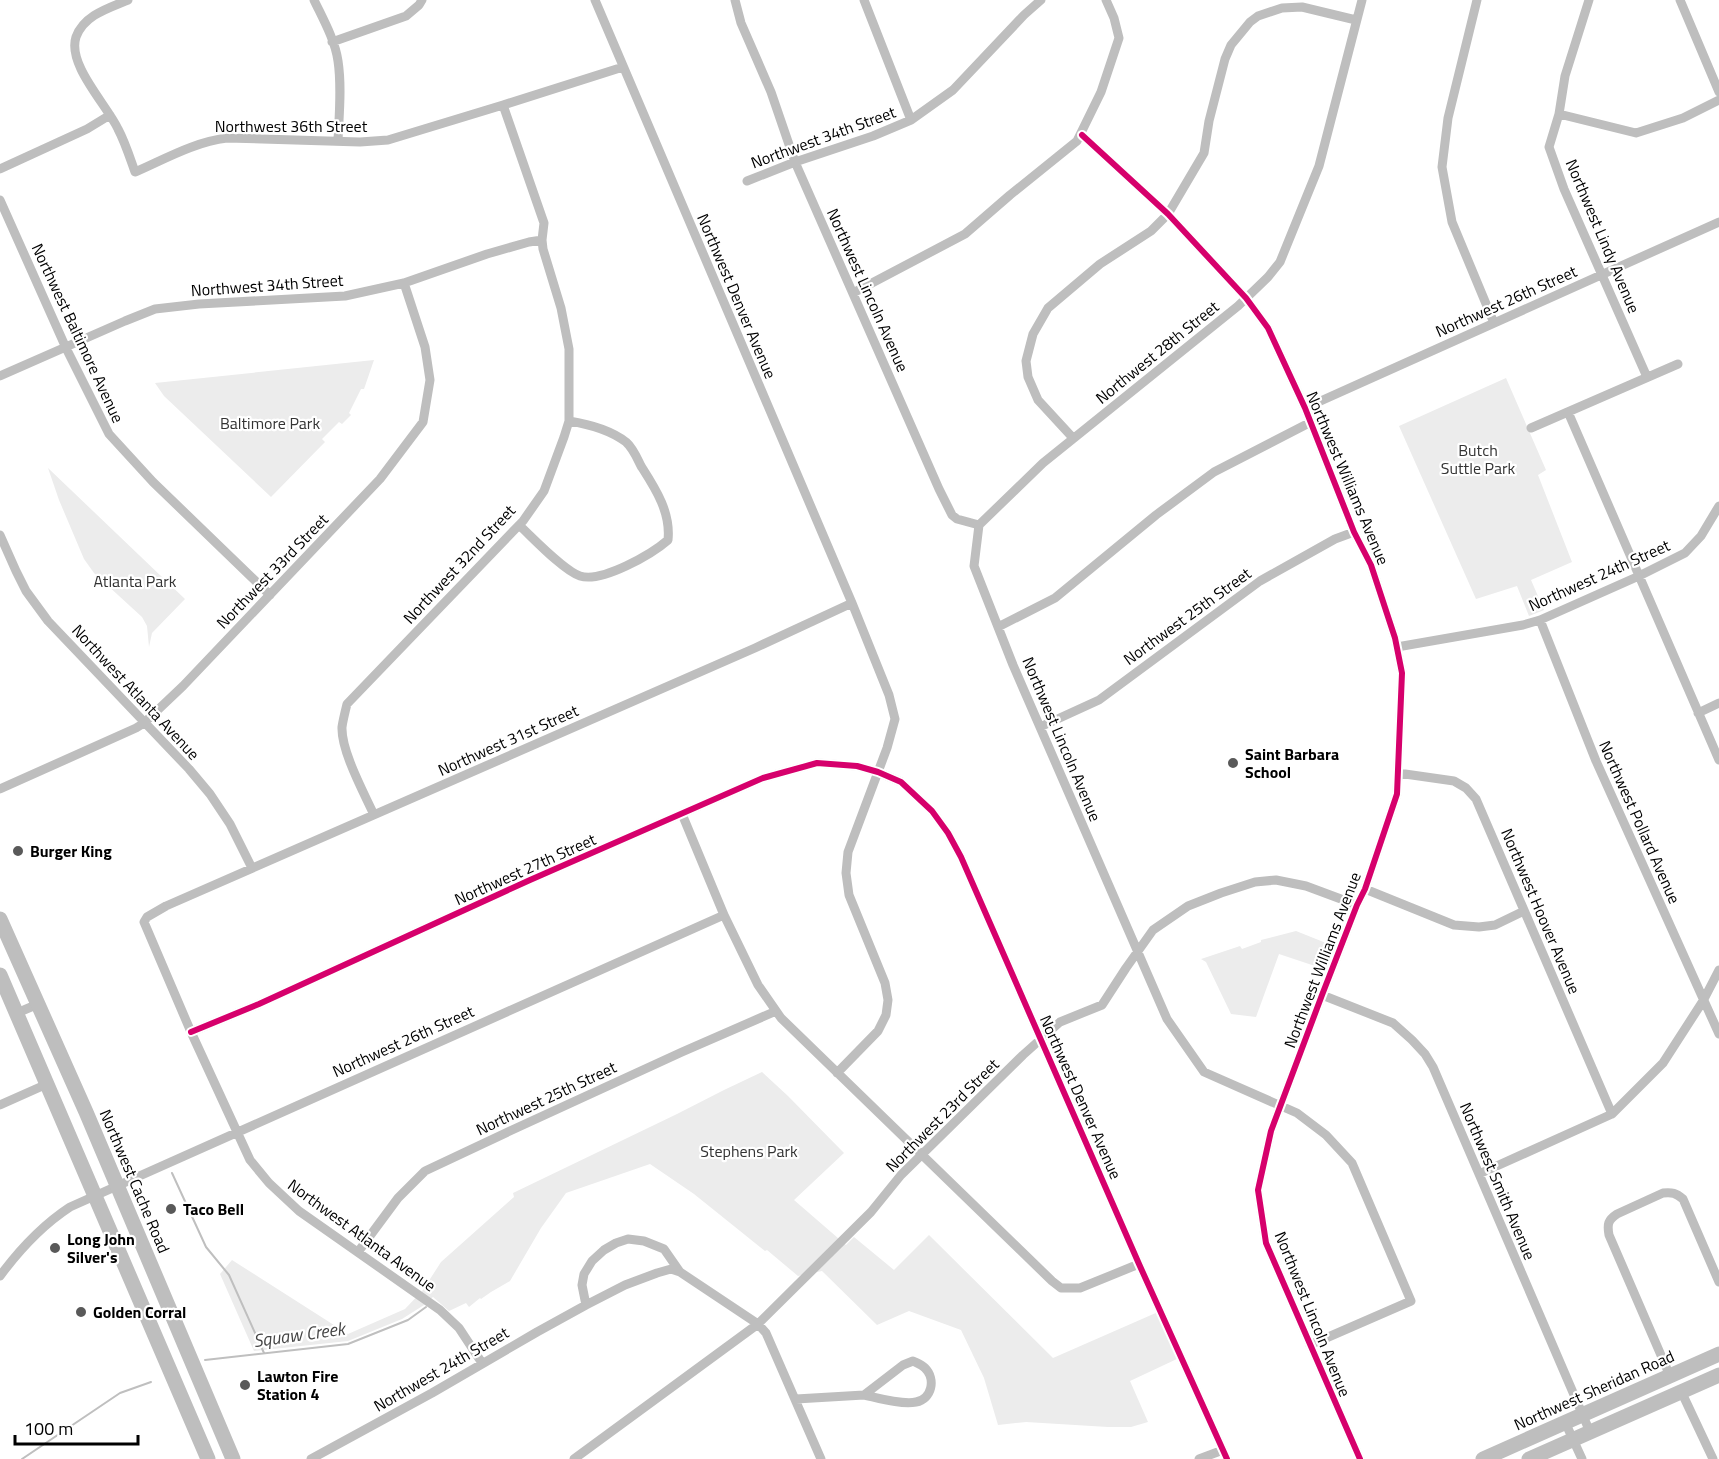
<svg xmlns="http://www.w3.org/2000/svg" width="1719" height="1459" font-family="'Titillium Web',sans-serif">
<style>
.green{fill:#ececec}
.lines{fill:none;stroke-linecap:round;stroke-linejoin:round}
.stream{stroke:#bfbfbf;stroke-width:2}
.street{stroke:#bebebe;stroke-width:9}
.primary{stroke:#bebebe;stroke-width:15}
.cycleway-casing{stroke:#fff;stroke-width:10}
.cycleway{stroke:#d6006c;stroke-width:6}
.poi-dot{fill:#595959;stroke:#fff;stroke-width:2}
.labels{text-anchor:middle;stroke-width:4.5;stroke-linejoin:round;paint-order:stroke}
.street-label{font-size:16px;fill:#000;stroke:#fff}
.park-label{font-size:16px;fill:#333;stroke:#fff}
.poi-label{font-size:16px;font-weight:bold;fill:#000;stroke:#fff;text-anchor:start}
.water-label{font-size:18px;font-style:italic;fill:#444;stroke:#fff}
</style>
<rect width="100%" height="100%" fill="#fff"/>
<path class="green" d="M374,360L364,389H361L349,413L351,415L342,424L339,422L322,439L325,442L271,497L164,396L155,383Z
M1506,378L1546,470L1538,475L1572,562L1531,580L1544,610L1529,616L1517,586L1476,599L1399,426Z
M48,468L185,599L152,633L149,647L147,626L142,617L94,573L84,559L59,500Z
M1296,931L1336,947L1327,970L1279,954L1256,1017L1231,1014L1206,962L1201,959L1240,946L1242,949L1261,942V940Z
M762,1072L788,1096L844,1153L794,1200L846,1245L854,1237L894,1270L929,1235L1053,1358L1158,1312L1179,1358L1130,1381L1148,1422L1131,1427H1108L1026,1422L998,1425L984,1378L961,1330L909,1311L877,1325L822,1271L798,1276L767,1250L765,1251L694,1194L650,1164L566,1193L541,1228L510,1281L491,1292L481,1299L480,1298L469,1307L466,1303L449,1311L433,1297L424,1305L402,1319L348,1341L254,1351L220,1274L232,1260L348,1334L405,1309L423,1290L441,1262L514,1197L513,1193L677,1114L724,1090Z"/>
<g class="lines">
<path class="stream" d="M172,1173L206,1247L229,1275L264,1353
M205,1360L348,1344L408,1320L426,1307
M22,1459L120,1393L151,1382"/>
<path class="street" d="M128,0C109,8 84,15 76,37C67,65 107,105 118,129C125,142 130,158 135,172C165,159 194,142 227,138L360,142L388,140L503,105L623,67
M314,0C323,19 335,40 338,61C342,87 339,115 338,141
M595,0L852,603L889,695L895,719L887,748L848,852L846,873L849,895L885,983L888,1000L886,1015L878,1031L837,1073
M735,0L741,23L771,92L795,162L939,489L952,515L957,519L979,525
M864,0L911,120
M1477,0L1448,118L1442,167L1452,222L1494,323
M1589,0L1565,76L1559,114L1549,147L1564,189L1647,377
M1680,0L1719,92
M332,42L406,16L419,5L422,0
M1559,114L1636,133L1683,118L1719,100
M1082,135L1168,214L1246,298L1268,328L1305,408L1354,532L1371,565L1395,638L1402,673L1397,794L1365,889L1357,905L1322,995L1271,1131L1258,1190L1266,1243L1360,1459
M0,169L87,129L110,115
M747,181L795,162L873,136L911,120L953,90L1024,15L1041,0
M0,200L66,348L109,434L153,482L270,595
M853,293L965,234L1010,195L1077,141L1101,92L1119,38L1114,18L1106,0
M0,376L125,321L155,309L199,304L345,296L404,283L487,254L529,242L542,240
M1305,408L1719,222
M1568,412L1719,760
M1531,428L1678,364
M1073,438L1038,400L1028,377L1026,361L1033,334L1048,308L1100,264L1151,231L1168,214L1204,153L1209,121L1225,59L1231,45L1250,22L1258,16L1282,8L1302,7L1356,20
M519,525C533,538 564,571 580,576C602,583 652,554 668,540C671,512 655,488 641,466C637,458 633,448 626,442C609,429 588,424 569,421
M979,525L974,566L1013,665L1167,1019L1204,1072L1297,1113L1326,1135L1352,1163L1411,1301L1310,1345
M979,525L1043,463L1238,306L1268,277L1280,262L1319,166L1362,0
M0,535L16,571L26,591L48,621L189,769L210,794L230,824L252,868
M1540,620L1596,761L1719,1034
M998,627L1055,598L1156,515L1214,472L1311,422
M1397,647L1523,625L1540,620L1639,576L1685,553L1701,536L1719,506
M1698,713L1719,703
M1040,727L1099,700L1260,581L1335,539L1354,532
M1398,773L1454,781L1466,788L1476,799L1612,1114
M0,789L136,728L144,723L183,686L380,479L423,422L430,380L425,347L404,283
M682,814L724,915L758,985L781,1018L1052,1281L1061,1288H1080L1139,1264
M374,815C364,793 341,751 342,727C343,720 345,712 347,704L523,521L544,491L564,437L569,421V349L561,308L543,249L542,240L544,223L503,105
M1365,889L1454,925L1479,927L1495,925L1524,911
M1322,995L1393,1023L1412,1040L1425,1054L1433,1067L1590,1432
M17,1013L38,1004
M191,1032L259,1004L530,880L763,778L817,763L857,766L878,772L901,782L932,811L948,833L961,857L1139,1264L1227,1459
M0,1105L47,1084
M1479,1174L1612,1114L1663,1063L1703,1001L1719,970
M358,1252L398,1198L425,1171L512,1130L682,1052L776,1011
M0,1276C20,1249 41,1226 70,1207L724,915
M586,1305L582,1285L584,1274L592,1261L604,1250L616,1243L628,1239L644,1241L664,1249L680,1272L758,1324L766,1333L821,1459
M913,1361C917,1363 922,1365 925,1368C936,1379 932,1399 916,1402C902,1405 878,1398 864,1395L903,1365Z
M482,1363L459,1328L440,1310L299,1211L269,1183L250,1160L191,1032L144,922L147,917L166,906L755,648L852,603
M1670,1376L1609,1235C1607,1224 1608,1220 1617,1214L1663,1193C1672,1192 1676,1193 1683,1199L1719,1282
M1681,1391L1713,1459
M796,1399L864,1395
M1565,1422L1582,1459
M311,1459L432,1393L537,1332L586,1305L625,1285L657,1273L671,1269L680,1272
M574,1459L758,1324L871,1212L901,1175L1023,1055L1060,1022L1102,1005L1126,968L1153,930L1188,906L1221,893L1255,882L1276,880L1306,886L1357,905
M1199,1459L1223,1450"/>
<path class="primary" d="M0,919L86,1112L233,1459
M0,975L208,1459
M1483,1459L1719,1354
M1529,1459L1719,1375"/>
<g class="cycleway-casing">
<path id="cycleway" d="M1082,135L1168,214L1246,298L1268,328L1305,408L1354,532L1371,565L1395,638L1402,673L1397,794L1365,889L1357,905L1322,995L1271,1131L1258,1190L1266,1243L1360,1459
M191,1032L259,1004L530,880L763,778L817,763L857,766L878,772L901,782L932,811L948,833L961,857L1139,1264L1227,1459"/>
</g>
<use href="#cycleway" class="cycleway"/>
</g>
<g class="poi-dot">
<circle cx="1233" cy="763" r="6"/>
<circle cx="18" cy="851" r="6"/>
<circle cx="171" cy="1209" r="6"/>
<circle cx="55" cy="1248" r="6"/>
<circle cx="81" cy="1312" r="6"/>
<circle cx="245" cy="1385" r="6"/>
</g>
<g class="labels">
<g class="street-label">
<text x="291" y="132">Northwest 36th Street</text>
<text transform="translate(823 137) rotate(-20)" y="6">Northwest 34th Street</text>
<text transform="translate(1603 236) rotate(67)" y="6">Northwest Lindy Avenue</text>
<text transform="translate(267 285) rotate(-4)" y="6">Northwest 34th Street</text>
<text transform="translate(868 290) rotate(66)" y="6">Northwest Lincoln Avenue</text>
<text transform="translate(737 296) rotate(67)" y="6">Northwest Denver Avenue</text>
<text transform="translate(1506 301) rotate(-24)" y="6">Northwest 26th Street</text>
<text transform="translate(78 333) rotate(65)" y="6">Northwest Baltimore Avenue</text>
<text transform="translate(1157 352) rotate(-39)" y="6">Northwest 28th Street</text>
<text transform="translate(1348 478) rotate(67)" y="6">Northwest Williams Avenue</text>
<text transform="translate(459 564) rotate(-47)" y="6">Northwest 32nd Street</text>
<text transform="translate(272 571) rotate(-46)" y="6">Northwest 33rd Street</text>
<text transform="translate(1599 575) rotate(-24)" y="6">Northwest 24th Street</text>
<text transform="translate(1187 616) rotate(-36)" y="6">Northwest 25th Street</text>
<text transform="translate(136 692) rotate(47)" y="6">Northwest Atlanta Avenue</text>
<text transform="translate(1062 739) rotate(67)" y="6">Northwest Lincoln Avenue</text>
<text transform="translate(508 740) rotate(-24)" y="6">Northwest 31st Street</text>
<text transform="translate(1640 822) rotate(66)" y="6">Northwest Pollard Avenue</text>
<text transform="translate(525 869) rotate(-24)" y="6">Northwest 27th Street</text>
<text transform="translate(1541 911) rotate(67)" y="6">Northwest Hoover Avenue</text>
<text transform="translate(1322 960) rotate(-69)" y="6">Northwest Williams Avenue</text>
<text transform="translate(403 1041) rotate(-24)" y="6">Northwest 26th Street</text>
<text transform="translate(1081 1097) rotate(66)" y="6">Northwest Denver Avenue</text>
<text transform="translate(546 1098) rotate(-25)" y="6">Northwest 25th Street</text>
<text transform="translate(942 1115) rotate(-45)" y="6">Northwest 23rd Street</text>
<text transform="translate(135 1181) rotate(67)" y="6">Northwest Cache Road</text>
<text transform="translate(1498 1181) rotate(67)" y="6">Northwest Smith Avenue</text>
<text transform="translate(362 1235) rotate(36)" y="6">Northwest Atlanta Avenue</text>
<text transform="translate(1313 1314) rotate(68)" y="6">Northwest Lincoln Avenue</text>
<text transform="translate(441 1369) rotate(-30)" y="6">Northwest 24th Street</text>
<text transform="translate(1594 1390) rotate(-24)" y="6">Northwest Sheridan Road</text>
</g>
<g class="park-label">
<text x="270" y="429">Baltimore Park</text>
<text x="1478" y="456">Butch<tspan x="1478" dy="18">Suttle Park</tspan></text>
<text x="135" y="587">Atlanta Park</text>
<text x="749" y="1157">Stephens Park</text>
</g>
<g class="poi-label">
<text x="1245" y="760">Saint Barbara<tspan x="1245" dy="18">School</tspan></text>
<text x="30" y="857">Burger King</text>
<text x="183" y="1215">Taco Bell</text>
<text x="67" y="1245">Long John<tspan x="67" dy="18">Silver's</tspan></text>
<text x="93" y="1318">Golden Corral</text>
<text x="257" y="1382">Lawton Fire<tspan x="257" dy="18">Station 4</tspan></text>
</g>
<g class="water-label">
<text transform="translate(299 1335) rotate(-8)" y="6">Squaw Creek</text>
</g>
</g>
<path d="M15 1435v9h123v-9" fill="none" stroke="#000000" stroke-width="3"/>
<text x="24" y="1435" font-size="18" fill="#000000" stroke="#ffffff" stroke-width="4.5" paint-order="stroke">100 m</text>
</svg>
